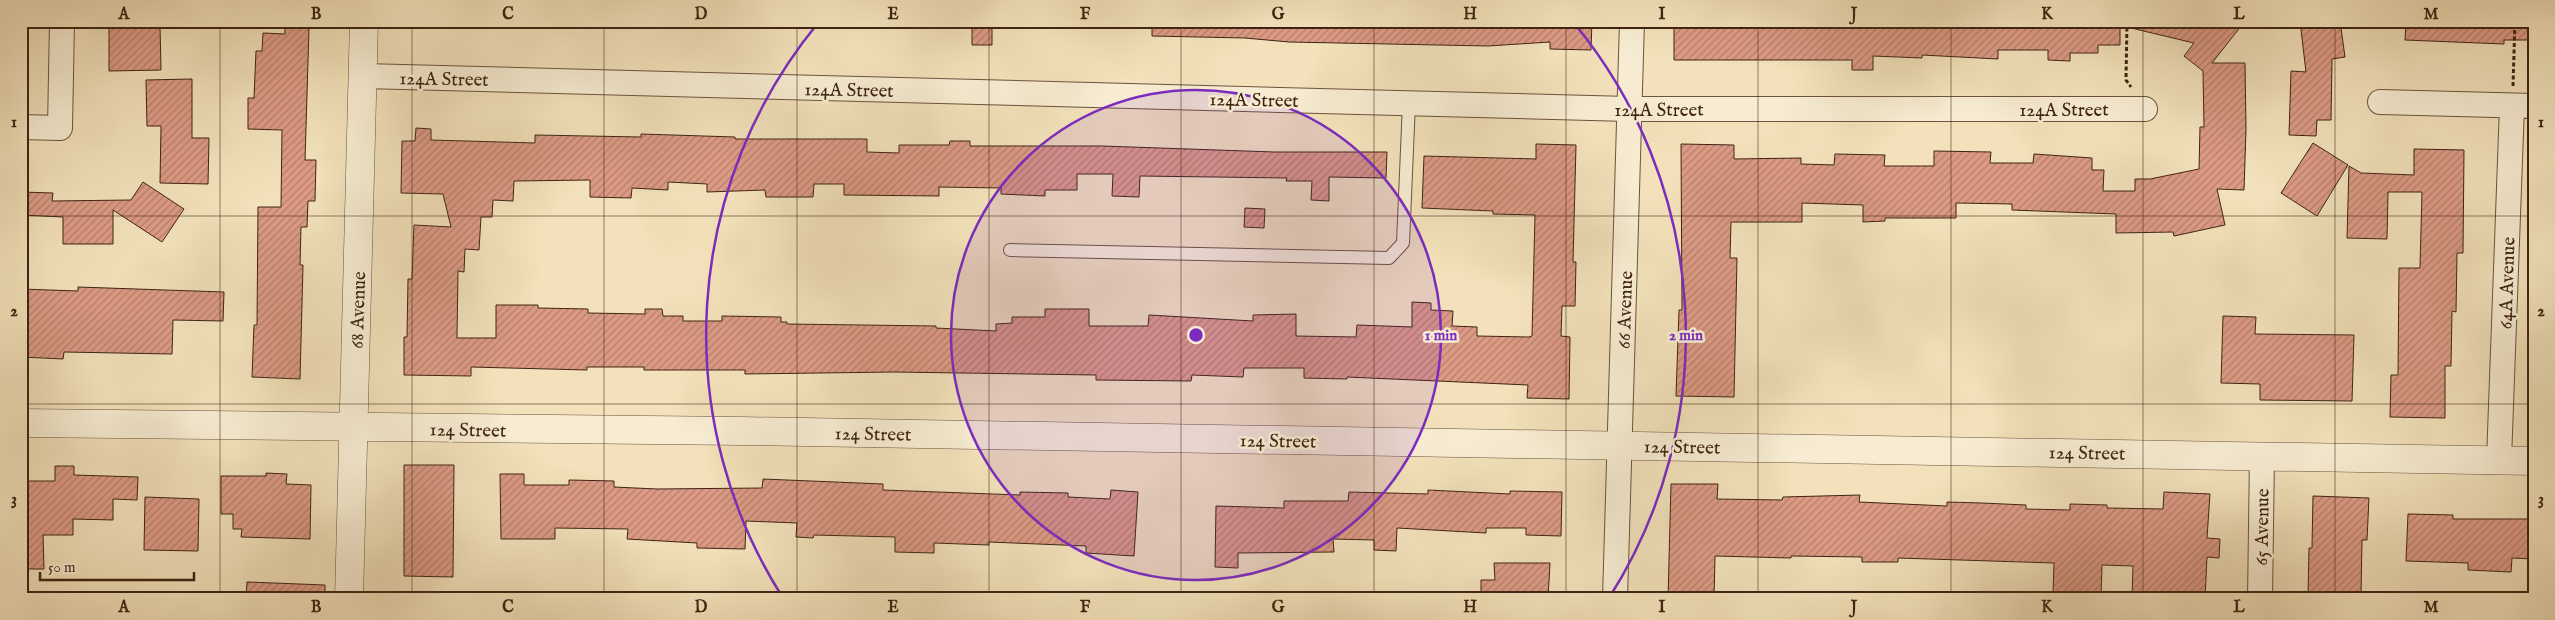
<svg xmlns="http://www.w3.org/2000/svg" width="2555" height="620" font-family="'IM FELL English',serif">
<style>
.building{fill:url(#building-hatch);stroke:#3f2413}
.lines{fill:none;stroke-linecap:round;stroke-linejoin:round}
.service-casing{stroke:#6c533d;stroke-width:14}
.minor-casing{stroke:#6c533d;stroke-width:26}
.tertiary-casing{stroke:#6c533d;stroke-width:29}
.path{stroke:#3f2413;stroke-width:3;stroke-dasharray:4 2.5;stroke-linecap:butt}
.service{stroke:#f7ecd2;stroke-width:12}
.minor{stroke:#f7ecd2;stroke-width:24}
.tertiary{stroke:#f7ecd2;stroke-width:28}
.grid{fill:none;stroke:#3f2413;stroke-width:1;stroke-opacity:0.55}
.ring{fill:none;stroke:#7b2cbf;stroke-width:2.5}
.labels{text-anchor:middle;stroke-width:5;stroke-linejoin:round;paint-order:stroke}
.street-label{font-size:19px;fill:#3f2413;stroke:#f7ecd2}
.centre{fill:#7b2cbf;stroke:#f7ecd2;stroke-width:2.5}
.ring-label{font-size:15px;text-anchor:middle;font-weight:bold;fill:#7b2cbf;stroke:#f7ecd2;stroke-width:5;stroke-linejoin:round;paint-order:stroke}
.neatline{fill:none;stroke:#3f2413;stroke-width:2}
.grid-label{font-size:16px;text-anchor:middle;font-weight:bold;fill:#3f2413}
</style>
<defs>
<pattern id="building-hatch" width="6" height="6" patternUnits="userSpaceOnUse" patternTransform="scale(1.25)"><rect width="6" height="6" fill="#dd9b85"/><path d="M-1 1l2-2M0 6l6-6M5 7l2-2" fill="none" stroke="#b57e6c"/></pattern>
</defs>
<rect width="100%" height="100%" fill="#f2e1ba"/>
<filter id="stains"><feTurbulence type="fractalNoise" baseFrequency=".004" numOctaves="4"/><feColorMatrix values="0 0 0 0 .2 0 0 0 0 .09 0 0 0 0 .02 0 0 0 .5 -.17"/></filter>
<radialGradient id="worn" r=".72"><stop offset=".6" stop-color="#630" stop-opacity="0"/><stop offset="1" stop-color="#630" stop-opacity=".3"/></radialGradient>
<path class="building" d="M972,21H992V45H972Z
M1152,21H1592L1591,50L1550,49V42L1488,46L1289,42L1245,38L1152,36Z
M1674,21H2120V45H2098V53H2070V61L2048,60V50H1998V59L1922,55V58L1873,56V70H1852V60H1674Z
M2132,21H2245L2212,63H2245L2246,129L2244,190L2217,189L2225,225L2174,236L2173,232L2116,233V214L2012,210V204L1956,203V218H1885V221L1863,222V205L1802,203V222H1731L1730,258H1737L1734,397L1676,396L1679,310H1682L1681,144L1734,145V159L1801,158V164L1834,165L1835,154L1885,155L1884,166H1934V151L1991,152L1990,163H2033L2034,154L2092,158V170H2104L2103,191H2135V179H2150L2199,169L2200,127H2204L2203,71L2184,56L2194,43L2131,28Z
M2300,21H2340L2345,57L2332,59L2331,120H2317L2316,136L2289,135L2291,71L2306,72Z
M2406,21H2534V40H2504V44L2405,40Z
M109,26H160L161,70L109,71Z
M285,27L309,28L305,160H316L315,201H308L307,227H301L300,265H303L300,379L252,377L254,325H257L258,207H281L282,130L248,129V98H254L256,51H262L263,33L285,34Z
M192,79V138H209L208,184L160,183L161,126H147L146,80Z
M416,128L431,129V140L535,143V135L641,137V134L735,137V139H867V152L899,153V145H949L950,141H970V146H1102L1274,152H1387L1386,178L1329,177V201L1311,200L1312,181H1286L1287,178L1140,176L1139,197L1112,196L1113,174H1077V190H1045V196L1001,194V188L939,187V196L844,195V184H814L813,197H766L765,190L707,192V184L668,182V190L632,188L631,198L590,197V180L514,181L513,201L493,200L492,217H481L479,250L465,249L464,272L458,271L457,338H496V305H538V308L588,309V313L645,314V309H662L663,316H683V321H722V316L781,317V322H787V324L936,326V328L996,331V324L1012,323V317H1045V309H1089V326H1148L1149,315L1253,321V315L1296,314V336L1356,337L1357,325L1412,327V302L1431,303V310L1453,311L1452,326L1477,327V336L1529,337L1532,336L1535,215L1493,214V211L1422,208L1424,156L1536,159V144L1576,145L1573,262H1576L1575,306H1562L1561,336L1570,337L1569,399L1527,398L1528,385L1347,377V379L1304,378V368H1244L1243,377L1192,375L1191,381L1096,380V375L894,372L745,374V370H644V367H587V370L471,367V376L404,375V337H407L408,279H412L414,225L451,227L443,194L401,193L402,141H415Z
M2313,143L2348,165L2317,216L2281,193Z
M2414,149L2464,150L2463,253H2457L2456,312L2452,311L2451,366H2445V418L2390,417L2391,375H2398L2399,268H2420L2422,192H2388L2387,239L2347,238L2349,166L2361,173L2414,175Z
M143,182L184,209L162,242L113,210V244H63V217L21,215V192L53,193L52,201L131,200Z
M1245,208L1265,209L1264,228L1244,227Z
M78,287L224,292L223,321L173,320L172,354L64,352L63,359L21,357V289L78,291Z
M2223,316L2256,317L2255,334L2354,335L2352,401L2260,400V384L2221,383Z
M404,465H454L453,577L404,576Z
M55,466H74V475L138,477L137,500L113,499V520L73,519V535H43L44,569H22L24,481H55Z
M266,473L287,474L286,484L311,485L310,539L241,537L242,529H233V514H221V476H266Z
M500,474H524V485H569V480L614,481V487L657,489L762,488L763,479L883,484V490L1020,495V492L1068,493V497L1110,499L1111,490L1138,492L1134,556L1086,553V546L989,542V545L934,543V553L895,552V537L814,535L813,538L796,537L797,523L746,521L745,549L697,548V543L627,539L628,529L555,528V539H501Z
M1671,484H1718L1717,499L1782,500L1783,497L1860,495L1859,502L1947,506V502L1982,503L2026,505V509L2070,510V504L2107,505V508L2163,509L2164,492L2210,494L2207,538L2220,539L2219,558L2207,557L2205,599H2132L2133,566L2102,565L2101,595L2053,594L2054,563L1898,558V562H1862V557L1791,556V558L1715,556L1714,599H1668Z
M1428,490L1510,494V491L1562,492L1561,536L1526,535V528H1486V533L1397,528L1396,551L1374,550V540L1333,539L1334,552L1238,553V568L1215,567L1216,506L1284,508V501H1348L1349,492L1428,494Z
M2313,496L2369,498L2367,540H2362L2361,596L2308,595L2309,548H2312Z
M145,497L199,499L198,551L144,550Z
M2408,514L2453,515V519H2534V559L2512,558L2511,572L2468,570V563L2406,561Z
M1494,563H1550L1548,599H1481V580H1495Z
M247,582L325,585V599H246Z"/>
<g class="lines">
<g class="service-casing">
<path id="service" d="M1010,250L1389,258L1403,243L1409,103"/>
</g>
<g class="minor-casing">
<path id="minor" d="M363,76L1629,109H2145
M2380,102L2534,106
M21,127L60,128L62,21
M2499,460L2512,106
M1615,599L1632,21
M2260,599L2262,455"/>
</g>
<g class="tertiary-casing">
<path id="tertiary" d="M21,423L741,431L2534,461
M349,599L364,21"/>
</g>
<path class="path" d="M2127,21L2126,80L2131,87
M2513,86L2515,21"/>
<use href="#service" class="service"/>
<use href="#minor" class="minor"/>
<use href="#tertiary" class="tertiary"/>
</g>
<path class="grid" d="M220,21V599M412,21V599M604,21V599M797,21V599M989,21V599M1181,21V599M1374,21V599M1566,21V599M1758,21V599M1951,21V599M2143,21V599M2335,21V599M21,216H2534M21,404H2534"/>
<circle cx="1196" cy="335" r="245" fill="#7b2cbf" fill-opacity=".12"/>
<g class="ring">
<circle cx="1196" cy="335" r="245"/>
<path d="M783 598A490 490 0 0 1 818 23M1574 23A490 490 0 0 1 1609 598"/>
</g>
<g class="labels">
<g class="street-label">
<text transform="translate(444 78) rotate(1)" y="7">124A Street</text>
<text transform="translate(849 89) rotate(1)" y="7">124A Street</text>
<text transform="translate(1254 99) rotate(1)" y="7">124A Street</text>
<text x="1659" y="116">124A Street</text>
<text x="2064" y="116">124A Street</text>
<text transform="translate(2506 283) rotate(-88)" y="7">64A Avenue</text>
<text transform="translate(357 310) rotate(-88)" y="7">68 Avenue</text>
<text transform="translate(1624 310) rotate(-88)" y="7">66 Avenue</text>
<text transform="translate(468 429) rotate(1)" y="7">124 Street</text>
<text transform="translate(873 433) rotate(1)" y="7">124 Street</text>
<text transform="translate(1278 440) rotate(1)" y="7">124 Street</text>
<text transform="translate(1682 446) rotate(1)" y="7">124 Street</text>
<text transform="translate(2087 452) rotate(1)" y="7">124 Street</text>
<text transform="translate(2261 527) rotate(-89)" y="7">65 Avenue</text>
</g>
</g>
<circle cx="1196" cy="335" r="8" class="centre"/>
<g class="ring-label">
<text x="1441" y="340">1 min</text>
<text x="1686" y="340">2 min</text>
</g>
<rect width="2555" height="620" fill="none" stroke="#f2e1ba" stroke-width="55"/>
<path d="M40 572v8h154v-8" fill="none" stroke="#3f2413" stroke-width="2.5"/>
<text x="48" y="572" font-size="15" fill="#3f2413" stroke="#f7ecd2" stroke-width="4" paint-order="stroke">50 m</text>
<rect x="28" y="28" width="2500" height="564" class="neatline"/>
<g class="grid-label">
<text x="124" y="19">A</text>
<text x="316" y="19">B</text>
<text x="508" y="19">C</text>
<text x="701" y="19">D</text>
<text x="893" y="19">E</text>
<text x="1085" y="19">F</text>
<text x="1278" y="19">G</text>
<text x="1470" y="19">H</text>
<text x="1662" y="19">I</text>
<text x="1854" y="19">J</text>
<text x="2047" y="19">K</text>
<text x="2239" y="19">L</text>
<text x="2431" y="19">M</text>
<text x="14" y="127">1</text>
<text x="2541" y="127">1</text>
<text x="14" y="316">2</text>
<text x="2541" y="316">2</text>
<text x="14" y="504">3</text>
<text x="2541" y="504">3</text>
<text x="124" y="612">A</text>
<text x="316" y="612">B</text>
<text x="508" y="612">C</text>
<text x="701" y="612">D</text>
<text x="893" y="612">E</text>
<text x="1085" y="612">F</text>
<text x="1278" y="612">G</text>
<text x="1470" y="612">H</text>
<text x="1662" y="612">I</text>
<text x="1854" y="612">J</text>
<text x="2047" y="612">K</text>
<text x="2239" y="612">L</text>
<text x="2431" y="612">M</text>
</g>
<rect width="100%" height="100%" filter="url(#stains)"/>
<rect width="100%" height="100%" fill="url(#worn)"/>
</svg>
